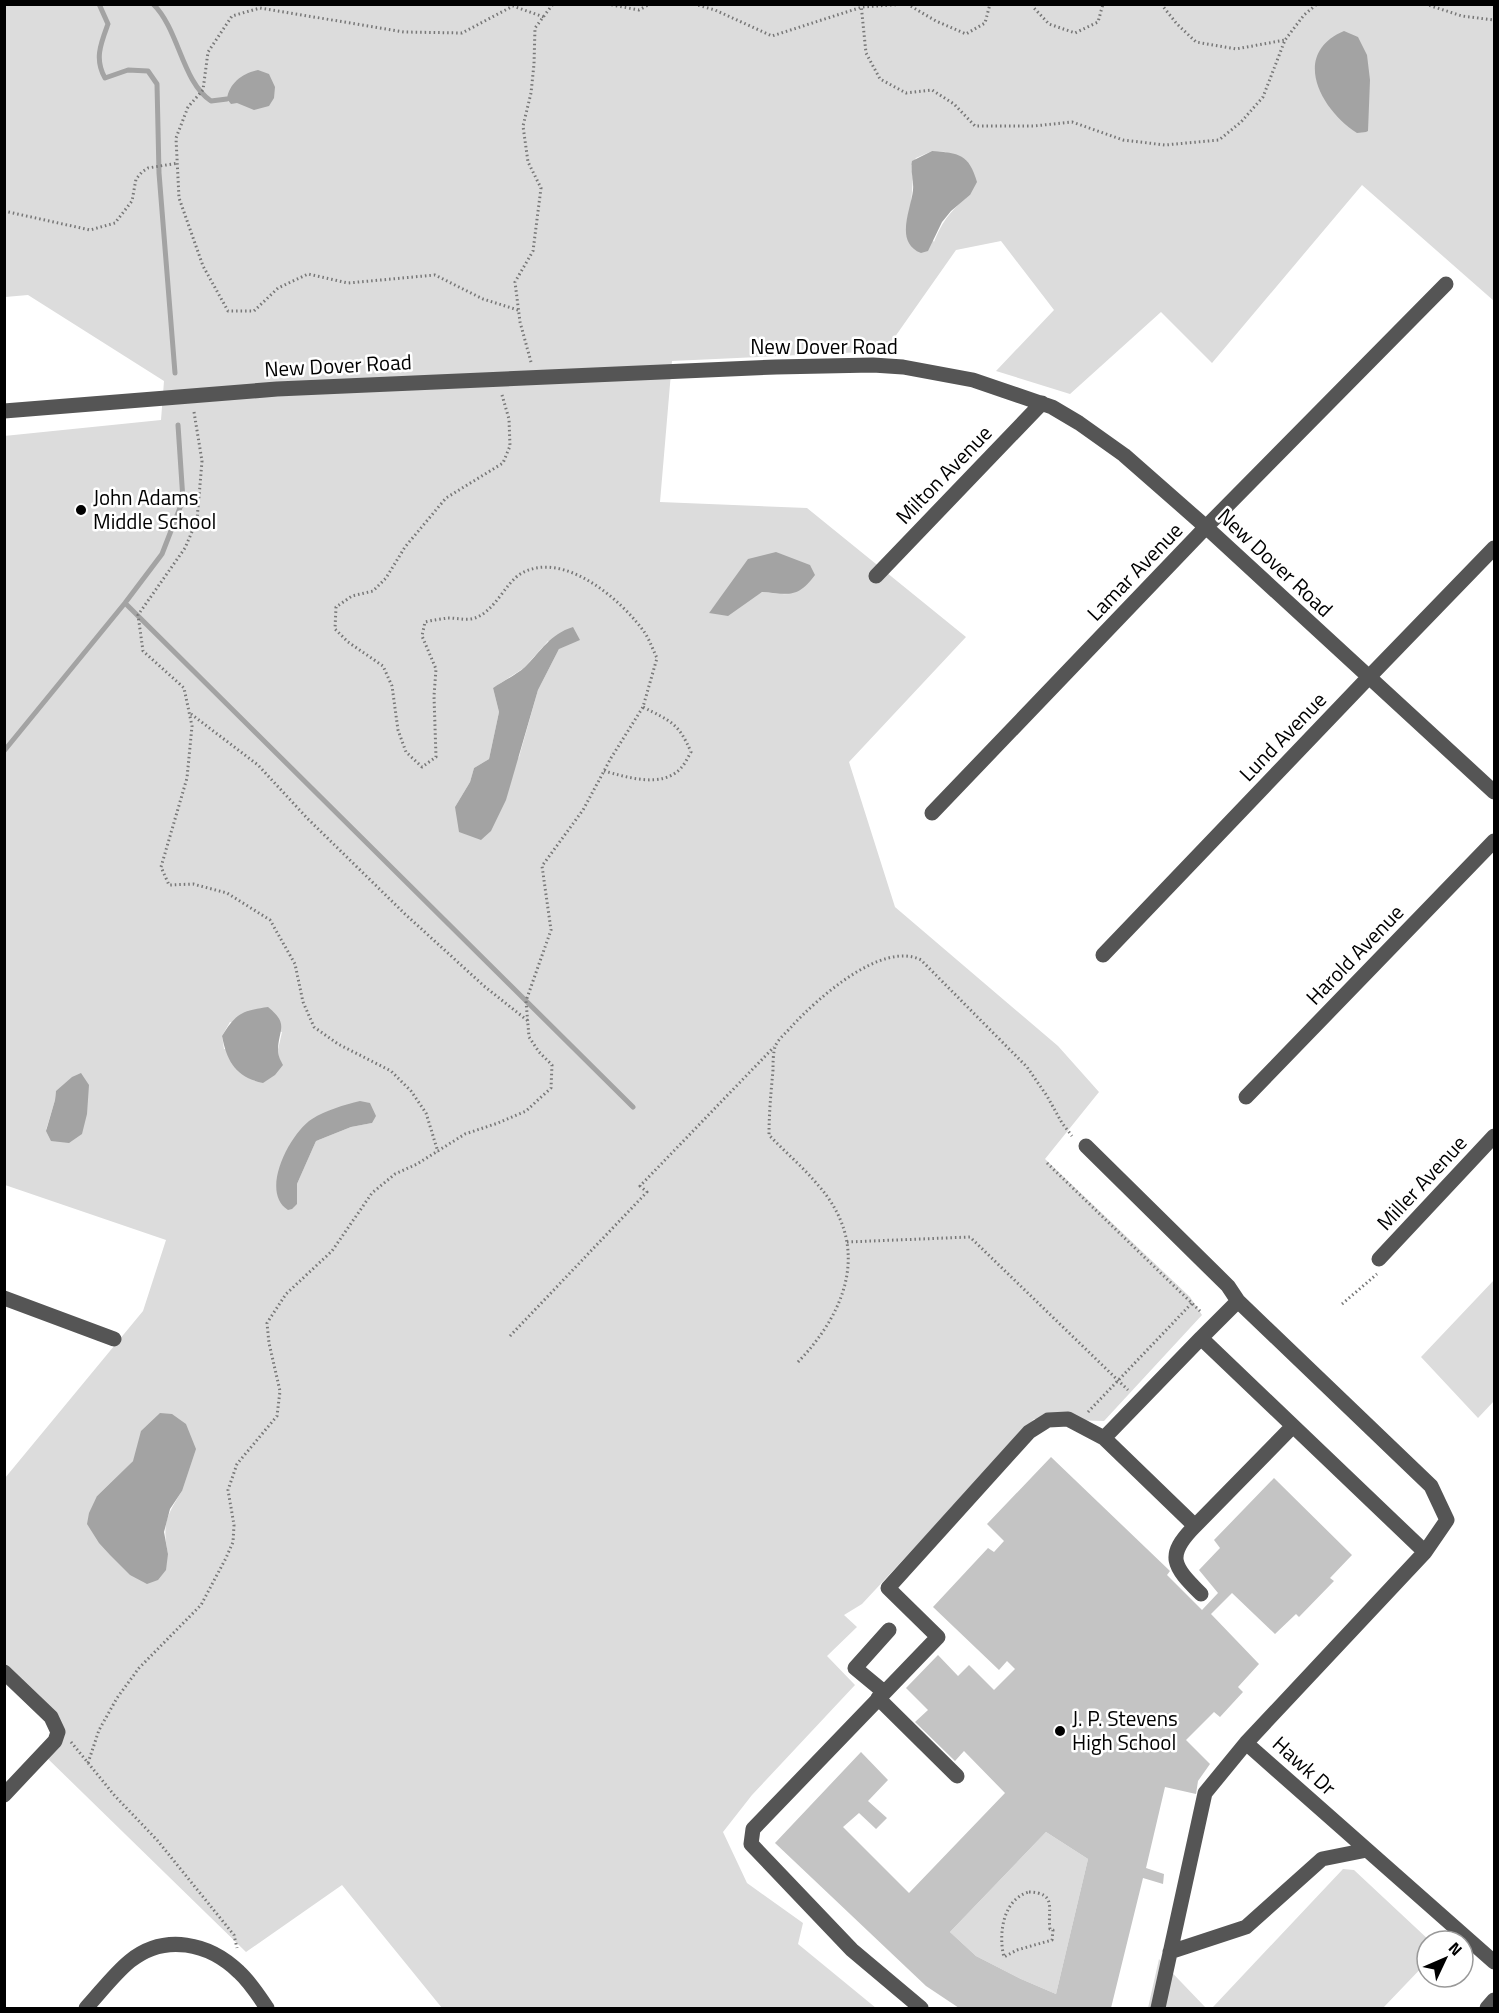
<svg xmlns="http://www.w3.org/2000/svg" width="1499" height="2013" font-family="'Titillium Web',sans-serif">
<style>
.green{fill:#dcdcdc;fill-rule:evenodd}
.water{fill:#a3a3a3}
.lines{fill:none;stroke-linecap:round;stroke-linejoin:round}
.stream{stroke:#a3a3a3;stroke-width:5}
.building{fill:#c4c4c4;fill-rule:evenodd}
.path{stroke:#777;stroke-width:3;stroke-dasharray:1.5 3;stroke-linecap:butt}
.minor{stroke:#555;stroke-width:15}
.poi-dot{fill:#000;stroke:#fff;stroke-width:2}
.labels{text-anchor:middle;stroke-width:5;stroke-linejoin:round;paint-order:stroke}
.street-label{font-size:21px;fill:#000;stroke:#fff}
.poi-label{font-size:21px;fill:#000;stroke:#fff;text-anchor:start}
</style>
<rect width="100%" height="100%" fill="#fff"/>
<path class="green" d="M5,5H1494V301L1362,185L1212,363L1161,312L1070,394L996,371L1054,310L1001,241L956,250L885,351L672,361L660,502L807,508L966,637L849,762L895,907L1058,1046L1099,1092L1045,1159L1190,1297L1202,1315L1104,1421L1034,1419L862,1604L844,1615L857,1627L827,1656L855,1685L752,1795L723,1832L747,1883L803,1923L798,1944L876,2008H442L342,1885L246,1952L44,1755L62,1736L5,1684V1478L143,1311L166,1240L5,1185L4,436L161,420L164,381L28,295L5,297ZM932,151L946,152L970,195C951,210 943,220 934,242L911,205L913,178L911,166L916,158ZM729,587L792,595L762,592L709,613ZM548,641L559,649L538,690L519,757L455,807L470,782L474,768L489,759L499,712L493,688L524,668ZM230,1022L282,1032L277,1054L224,1049L222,1036ZM89,1085L46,1130L55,1100L56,1091ZM370,1103L372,1123L351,1127L316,1141L297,1184V1204L281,1166ZM133,1461L182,1491C166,1516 162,1525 168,1554L97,1496Z
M1494,1280V1401L1478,1418L1421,1357Z
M1046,1832L1088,1859L1056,1994L1021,1979L976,1956L950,1932Z
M1343,1869L1354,1870L1430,1941H1427V1962L1383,2008H1214L1213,2007Z
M1159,1959L1206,2008H1148Z"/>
<path class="water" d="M1344,31L1358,37L1367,55L1370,80L1368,131L1366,132L1357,133C1321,110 1290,54 1344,31Z
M258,70L269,74L275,87L274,98L269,106L254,110L237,103L231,104L227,99C229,83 243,73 258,70Z
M932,151C959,153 969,154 977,182L970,195L951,211L942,222L928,251L921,253C894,242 911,210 913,190C914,180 910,170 912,161Z
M776,552L810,565L815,575C797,599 789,594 762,592L728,616L709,613L748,559Z
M573,627L580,640L559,649L538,690L506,800L491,831L481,840L459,832L455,807L470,782L474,768L489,759L499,712L493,688C503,681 516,675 525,667C541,651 550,634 573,627Z
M268,1007C290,1025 278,1029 278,1051C278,1056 281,1061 283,1065L275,1075L263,1083C236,1077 227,1062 222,1036C236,1013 242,1011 268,1007Z
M81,1073L89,1085L87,1114L82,1134L69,1143L51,1141L46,1131L55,1100L56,1091L72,1077Z
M360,1101L370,1103L376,1116L372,1123L351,1127L316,1141L297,1184V1204L292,1209L288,1210C259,1192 290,1133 312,1119C326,1110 344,1105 360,1101Z
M160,1413L172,1414L186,1424L196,1449L182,1491L170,1509L164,1532L168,1554L166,1570L158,1580L147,1584L130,1575L110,1555L99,1543L87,1524L89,1513L97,1496L133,1461L141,1431Z"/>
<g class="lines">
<path class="stream" d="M99,4L108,24C101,43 94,59 105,78L128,70L148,71L157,84L159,173L175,373
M153,4C179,29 182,82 211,101L227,99
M125,603L633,1107
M4,751L125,603L162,554L183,500L178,425"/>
</g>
<path class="building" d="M1051,1457L1170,1571L1167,1575L1202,1610L1218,1593L1199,1570L1220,1548L1214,1540L1274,1478L1352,1555L1330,1578L1334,1581L1299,1617L1296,1614L1275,1634L1232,1593L1211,1614L1259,1664L1238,1687L1243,1692L1220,1717L1214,1712L1186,1740L1210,1764L1198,1781L1196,1794L1165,1787L1146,1868L1164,1874L1163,1884L1143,1878L1111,2008H959L926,1986L775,1843L861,1752L888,1780L868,1801L887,1818L876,1829L859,1813L843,1827L909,1893L1005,1793L964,1751L955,1761L915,1722L928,1710L906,1688L938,1655L958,1676L969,1665L994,1690L1015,1669L1007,1661L999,1670L933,1607L988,1548L994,1552L1004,1541L987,1524ZM1046,1832L1088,1859L1056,1994L1021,1979L976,1956L950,1932Z"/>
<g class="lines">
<path class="path" d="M607,4L639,10L650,4
M694,4L715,10L772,36L862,7L906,4
M861,4L866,53L880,79L906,93L932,90L954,104L975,126H1034L1072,122L1123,140L1165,145L1219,140L1241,122L1263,97L1285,40L1304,15L1317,4
M907,4L936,21L966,34L985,23L990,4
M1035,4L1034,8L1049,24L1075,33L1098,22L1103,4
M1161,4L1177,24L1196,42L1236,49L1285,40
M1425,4L1462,16L1494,20
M4,211L90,230L115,223L132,201L136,179L142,172L148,168L178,163
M518,310L483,299L435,275L348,283L308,274L278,288L254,311H228L203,266L179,198L176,138L188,107L203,90L208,52L232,16L260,8L404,32L462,33L513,6L544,17
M531,362L520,322L515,282L533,251L541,188L528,162L523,126L531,93L534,64L535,28L553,4
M194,412L202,461L197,520L185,548L138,615L143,651L184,688L192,726L187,778L161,867L169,885L193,884L227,893L270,920L295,964L303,1002L314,1027L338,1044L391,1071L411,1091L426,1113L438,1152
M191,714L258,765L307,818L405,914L484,986L528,1021
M604,771C627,777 662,789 681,768C685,764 688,757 691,752C678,722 670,721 643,707
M1047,1163L1200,1311
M847,1242L970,1237L1128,1390
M1342,1304L1377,1274
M510,1336L647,1192L640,1186L774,1047
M798,1362C848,1310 871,1245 818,1185C803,1167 785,1152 769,1135C769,1113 771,1092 773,1070C773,1063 773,1054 775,1047C777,1040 787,1032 792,1026C817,999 882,940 921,960L1027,1067L1047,1096L1062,1123L1072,1136
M1088,1412L1192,1303
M71,1742L115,1796L157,1840L234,1935L237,1948
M88,1763L99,1730L117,1698L139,1668L201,1605L226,1558L233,1542L234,1525L228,1490L237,1464L277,1416L280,1391L269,1343L267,1323L286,1294L332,1251L372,1193L395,1174L417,1164L465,1134L498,1123L526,1111L551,1088L552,1065L539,1052L529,1037L526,1001L551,930L542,866L583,810L611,758L643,707L657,658C653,650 650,641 645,633C622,600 564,550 522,573C505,582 494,615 471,619C464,620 456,618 448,618C441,619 433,620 425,622L422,636L436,669L434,696L436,757L422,767L406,752L398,730L392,686L383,666L348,642L335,629L336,607L352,596L373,591L386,578L405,547L446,498L503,463L510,446L509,419L502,395
M1029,1892C1058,1893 1047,1910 1050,1929L1053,1930L1052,1940L1017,1950L1004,1957C998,1934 1003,1899 1029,1892Z"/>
<path class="minor" d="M4,411L277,389L776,367L873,365L903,367L973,380L1052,407L1079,423L1124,455L1206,527L1494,792
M876,576L1042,403
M932,813L1206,527L1446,284
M1103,955L1368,678L1494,548
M1246,1097L1494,841
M1086,1146L1228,1286L1238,1301L1431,1486L1447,1520L1425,1552
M1379,1259L1494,1136
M4,1298L114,1339
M1201,1338L1238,1301
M1104,1438L1195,1526L1293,1426
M1195,1526C1165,1556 1173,1566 1201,1594
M4,1672L51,1717L58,1732L55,1741L4,1795
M884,1692L855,1668L889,1630
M878,1698L957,1776
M1170,1952L1246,1927L1322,1859L1367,1850
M86,2008C100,1993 114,1974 130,1961C165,1933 209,1943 239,1972C250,1982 259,1996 267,2008
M921,2008L852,1950L751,1844L753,1829L938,1637L888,1588L1029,1432L1048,1420L1068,1419L1104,1438L1201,1338L1425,1552L1246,1743
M1158,2008L1205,1793L1246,1743L1494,1962
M1487,2008L1494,2000"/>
</g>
<g class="poi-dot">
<circle cx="81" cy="510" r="6"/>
<circle cx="1060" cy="1731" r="6"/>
</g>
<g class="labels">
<g class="street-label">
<text x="824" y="354">New Dover Road</text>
<text transform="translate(338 366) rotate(-3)" y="7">New Dover Road</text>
<text transform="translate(944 475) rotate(-46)" y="7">Milton Avenue</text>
<text transform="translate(1275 563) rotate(43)" y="7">New Dover Road</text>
<text transform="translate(1135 572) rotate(-46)" y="7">Lamar Avenue</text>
<text transform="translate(1283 737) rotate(-46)" y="7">Lund Avenue</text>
<text transform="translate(1355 955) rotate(-46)" y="7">Harold Avenue</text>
<text transform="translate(1422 1183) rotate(-47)" y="7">Miller Avenue</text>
<text transform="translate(1304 1766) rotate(42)" y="7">Hawk Dr</text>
</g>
<g class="poi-label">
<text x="93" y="505">John Adams<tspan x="93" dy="24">Middle School</tspan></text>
<text x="1072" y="1726">J. P. Stevens<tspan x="1072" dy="24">High School</tspan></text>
</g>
</g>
<rect width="1499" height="2013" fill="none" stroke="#000000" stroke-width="12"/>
<g transform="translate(1445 1959) rotate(46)"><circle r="28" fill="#ffffff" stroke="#999999" stroke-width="1.5"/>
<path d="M0-4.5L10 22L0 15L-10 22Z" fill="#000000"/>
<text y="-9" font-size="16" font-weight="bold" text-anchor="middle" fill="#000000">N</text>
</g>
</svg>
